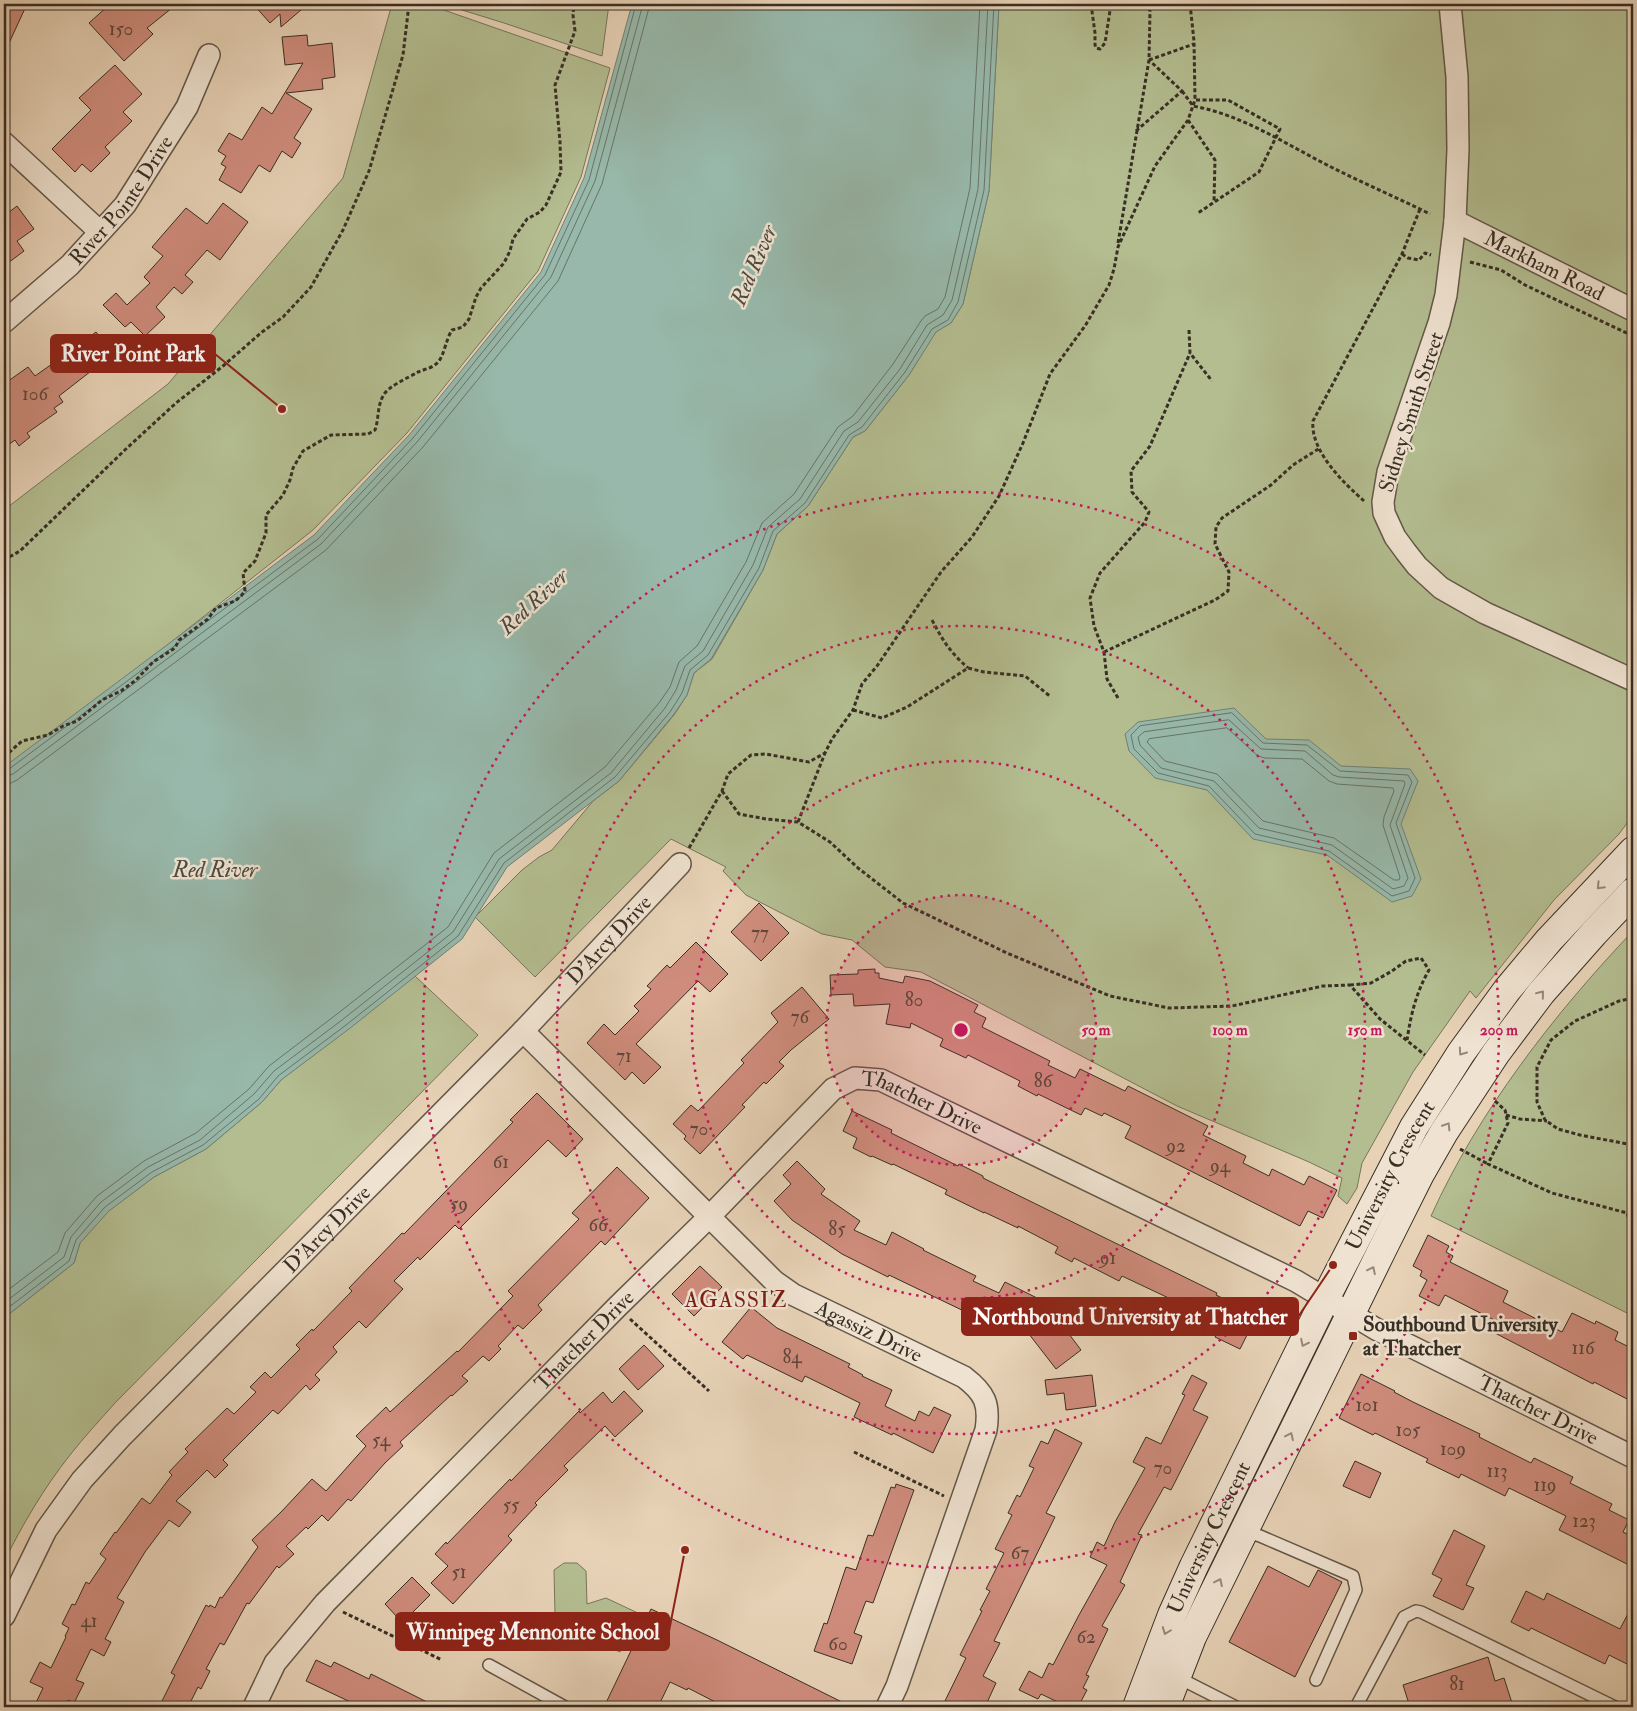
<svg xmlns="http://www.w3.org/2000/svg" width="1637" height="1711" font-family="'IM FELL Double Pica',serif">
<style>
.green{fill:#b3bd90;stroke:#76765a}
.water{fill:#97b8aa;stroke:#718175}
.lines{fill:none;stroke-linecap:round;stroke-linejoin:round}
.shore{stroke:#687468;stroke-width:1}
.building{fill:#cf8c7c;stroke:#382f25}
.service-casing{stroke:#645849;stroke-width:14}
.minor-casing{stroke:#645849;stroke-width:24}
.secondary-casing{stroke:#382f25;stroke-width:30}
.path{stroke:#382f25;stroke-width:3;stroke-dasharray:4 2.5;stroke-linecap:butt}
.service{stroke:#efe2d0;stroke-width:11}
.minor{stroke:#efe2d0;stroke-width:21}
.secondary{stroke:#efe2d0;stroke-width:28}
.oneway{stroke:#94887a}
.ring{fill:none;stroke:#c2185b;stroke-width:2.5;stroke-dasharray:2.5 5}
.poi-dot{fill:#8f2418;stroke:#efe2d0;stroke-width:2}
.labels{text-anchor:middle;stroke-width:5;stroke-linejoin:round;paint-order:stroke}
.number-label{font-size:19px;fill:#5e463b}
.street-label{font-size:21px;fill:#382f25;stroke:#efe2d0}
.poi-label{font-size:21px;font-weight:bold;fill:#382f25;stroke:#efe2d0;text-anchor:start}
.water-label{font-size:22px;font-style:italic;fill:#4b4a40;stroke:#efe2d0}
.neighbourhood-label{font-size:22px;letter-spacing:1px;fill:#7a1f14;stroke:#efe2d0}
.centre{fill:#c2185b;stroke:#efe2d0;stroke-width:2.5}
.ring-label{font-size:15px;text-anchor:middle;font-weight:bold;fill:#c2185b;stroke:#efe2d0;stroke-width:5;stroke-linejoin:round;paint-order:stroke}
.leader{fill:none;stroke:#8f2418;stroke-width:2}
.callout-dot{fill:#8f2418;stroke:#efe2d0;stroke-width:2}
.callout{fill:#8f2418;stroke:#8f2418;stroke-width:2}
.callout-label{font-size:22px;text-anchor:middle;font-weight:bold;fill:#fff}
</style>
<rect width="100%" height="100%" fill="#e7d2b6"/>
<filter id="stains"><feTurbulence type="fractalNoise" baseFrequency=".004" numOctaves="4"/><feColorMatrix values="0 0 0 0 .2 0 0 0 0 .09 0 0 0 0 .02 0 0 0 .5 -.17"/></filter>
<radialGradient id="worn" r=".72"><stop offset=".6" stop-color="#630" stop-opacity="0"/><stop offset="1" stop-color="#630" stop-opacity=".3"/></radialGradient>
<path class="green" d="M392,4H441V9L610,68L581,177L538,271L407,433L313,530L4,774V510L168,384L343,178Z
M446,4H609L602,56L504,23L446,5Z
M999,4H1633V815L1619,834L1554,900L1476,998L1470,991L1413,1072L1362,1163L1357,1188L1347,1204L1338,1196L1342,1178L1309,1162L1177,1106L921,972L885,967L852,940L822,934L746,895L723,871L726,867L671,839L535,977L475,917L522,870L539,857L552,850L593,801L619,781L674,715L687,695L694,673L712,659L763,570L777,534L808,506L853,437L865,431L909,375L936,331L951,323L963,304L989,191Z
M1633,931V1316L1431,1216C1478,1112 1554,1014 1633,931Z
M415,976L478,1035L115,1403C100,1420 84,1437 70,1455C44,1488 22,1525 4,1562V1318L74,1263L80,1243L108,1211L154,1177L206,1149L262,1102L281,1080Z
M564,1563H577L586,1571L587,1604L606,1598L640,1614L620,1652L563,1627L555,1614L554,1570Z"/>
<path class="water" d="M632,4H999L989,191L963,304L951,323L936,332L909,375L865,431L853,437L808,506L777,534L763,570L711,659L694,673L687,695L674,714L619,781L507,867L462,939L349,1029L281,1080L262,1102L206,1149L154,1177L109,1211L80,1243L74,1263L4,1318V767L314,535L409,435L541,272L584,178Z
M1234,708L1266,739L1309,740L1341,766L1410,769L1418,781L1401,824L1421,879L1412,896L1392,902L1327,855L1253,839L1207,790L1155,778L1129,751L1125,734L1138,722Z"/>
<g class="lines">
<path class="shore" d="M1232,713L1263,743L1307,745L1340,771L1408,775L1412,782L1396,823L1415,878L1409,891L1392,896L1329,851L1255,834L1209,786L1158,773L1134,749L1131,735L1140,726Z
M1229,720L1261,749L1305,751L1333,775L1339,777L1404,781L1405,784L1390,825L1408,878L1404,886L1393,889L1332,845L1259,828L1214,781L1161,768L1140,745L1138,737L1144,732Z
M1227,728L1258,756L1265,758L1302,759L1329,781L1337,784L1393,788L1394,791L1384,817L1383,825L1400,877L1399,880H1394L1334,838L1263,821L1217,774L1165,761L1147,742L1149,739Z
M4,771L9,769L318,539L413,438L545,275L589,180L636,4
M4,777L13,774L321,544L417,442L551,277L595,181L643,4
M4,784L11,783L17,780L326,550L423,447L558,281L602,184L650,4
M4,1293L58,1252L65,1233L97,1196L144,1161L196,1133L249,1089L269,1066L337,1014L448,927L494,853L605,767L659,703L670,687L679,662L697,646L746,562L762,523L794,494L838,427L853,416L893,364L921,321L925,316L938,309L945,297L970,188L980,4
M4,1303L64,1257L71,1237L101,1202L148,1167L200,1140L254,1094L274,1071L342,1020L453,932L499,859L611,773L665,708L676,690L685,666L703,651L753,565L768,527L800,499L844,431L858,422L900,369L927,325L943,315L952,300L978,189L988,4
M4,1311L69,1261L76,1240L105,1207L152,1172L203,1145L259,1099L278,1076L346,1025L458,936L504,863L615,777L670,712L682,693L690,670L708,655L759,568L773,531L805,503L849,435L862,427L905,372L932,329L948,320L958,302L984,190L994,4"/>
</g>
<path class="building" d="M4,4H27L4,54Z
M110,4H177L147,28L153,34L124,61L89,23Z
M253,4H308L281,27L280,14L270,23Z
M307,35L308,46L332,43L335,77L322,79L323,89L286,93L312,109L294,138L301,143L292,158L282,151L270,172L259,165L241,193L219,180L226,167L221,164L226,156L218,151L229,133L242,140L262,107L272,114L303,63L285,65L282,37Z
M115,65L142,94L123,112L132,121L105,147L110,153L91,172L82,164L75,172L52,149L91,110L79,98Z
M223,203L248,222L220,260L207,250L185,275L193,282L182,294L174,287L156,307L165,317L145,336L131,322L125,327L103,305L116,293L127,305L150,283L144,277L163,256L152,247L186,208L207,224Z
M17,206L34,229L17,241L24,251L4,266V216Z
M96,332L113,354L59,396L63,402L54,408L57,412L27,433L30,437L19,446L15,440L4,448V384L28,367L35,376L59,359L51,350L67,337L75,348Z
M759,903L789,933L761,961L731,932Z
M696,942L728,974L710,992L698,981L636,1044L661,1067L644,1084L632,1072L625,1080L587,1043L604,1024L615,1035L639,1011L634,1006L651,989L647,986L667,965L670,968Z
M875,969V973H879V978L903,983L905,976L930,981L978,1005L974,1012L986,1018L982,1027L1050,1061L1048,1065L1075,1078L1080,1069L1125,1091L1128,1086L1208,1126L1203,1135L1246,1156L1243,1163L1269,1176L1272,1169L1304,1185L1309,1176L1337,1190L1323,1218L1308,1211L1300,1226L1125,1138L1131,1126L1104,1113L1102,1116L1085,1108L1081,1115L1038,1094L1037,1096L1018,1086L1020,1081L968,1055L966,1058L940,1046L943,1039L911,1023L910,1028L886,1024L890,1004L854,1006L853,994L831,995L830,975L858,974V970Z
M802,987L829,1019L791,1050L779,1062L784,1066L766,1084L764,1082L742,1105L745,1107L700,1154L684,1139L686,1136L673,1124L691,1105L698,1111L744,1063L741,1060L778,1022L771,1013Z
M537,1093L583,1139L566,1157L548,1140L459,1229L455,1225L420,1260L418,1257L394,1281L403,1289L366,1328L359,1321L333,1347L337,1352L315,1375L320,1380L310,1390L306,1385L278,1414L273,1410L223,1460L228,1465L215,1478L207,1470L176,1501L191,1512L179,1527L169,1520L145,1552L117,1598L124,1602L105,1639L111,1642L104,1656L91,1649L76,1680L84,1683L74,1703L68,1700L64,1707H34L43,1688L30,1682L40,1662L51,1668L66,1637L65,1636L69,1628L62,1624L72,1604L75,1605L86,1582L89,1584L106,1559L100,1554L115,1532L116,1533L142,1498L150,1504L172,1475L169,1472L188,1452L185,1449L227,1408L234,1414L256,1392L250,1387L265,1372L271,1378L300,1349L296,1345L312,1329L313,1331L352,1291L349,1288L402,1233L404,1234L513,1122L510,1120Z
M852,1111L892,1130L891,1133L958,1166L959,1164L983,1176V1178L1217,1293L1216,1295L1257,1315L1240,1349L1215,1337L1220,1327L1173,1305L1175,1301L1122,1276L1119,1281L1074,1258L1072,1262L1055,1253L1058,1247L1018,1226V1228L984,1212V1213L945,1194L947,1190L893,1164L892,1165L872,1156L871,1157L853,1148L857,1138L843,1131Z
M797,1161L825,1189L821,1194L860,1221L854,1230L886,1245L892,1232L924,1249L923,1250L976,1276L973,1281L999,1293L1005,1282L1045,1302L1081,1350L1056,1369L1015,1316L1009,1330L969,1310L968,1313L889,1275L888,1277L842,1254L792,1220L774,1201L791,1184L783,1175Z
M617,1167L649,1198L605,1245L601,1241L538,1305L542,1310L523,1329L518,1325L498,1346L501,1349L489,1361L483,1356L462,1376L468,1381L452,1396L451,1395L400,1442L403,1446L385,1463L351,1501L348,1499L328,1521L322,1515L308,1529L306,1527L286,1546L294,1554L279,1568L277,1566L249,1604L247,1603L224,1645L220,1643L206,1669L210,1671L201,1689L198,1687L188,1707H159L175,1675L171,1673L206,1605L209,1607L210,1605L215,1608L220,1597L222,1598L258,1547L252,1540L281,1512L312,1479L326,1491L366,1446L356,1436L386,1407L390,1412L457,1351L458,1352L513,1296L508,1291L579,1219L572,1213Z
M1428,1235L1449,1246L1446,1252L1453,1256L1450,1262L1508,1291L1503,1302L1562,1332L1572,1313L1595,1324L1596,1321L1618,1332L1615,1340L1633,1349V1402L1594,1382L1593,1384L1495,1333L1500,1323L1445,1295L1439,1306L1419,1296L1427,1280L1420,1276L1422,1271L1413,1266Z
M700,1266L722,1287L694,1316L672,1294Z
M751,1307L777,1328L850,1364L848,1367L863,1375L862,1376L892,1390L885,1406L915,1421L919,1411L929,1416L934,1407L951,1415L933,1453L893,1433L892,1435L854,1417L860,1403L805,1376L802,1382L747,1355L743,1359L722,1342Z
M644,1345L664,1366L638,1390L619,1369Z
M1361,1374L1395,1391L1394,1392L1413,1402L1480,1434L1479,1437L1531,1463L1534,1458L1573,1477L1570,1483L1612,1504L1609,1510L1629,1520L1623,1532L1633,1537V1567L1559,1530L1566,1516L1509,1488L1505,1496L1461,1474L1459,1478L1426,1462L1428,1459L1375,1433L1373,1435L1339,1418Z
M1092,1375L1096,1406L1066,1410L1064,1393L1047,1395L1045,1380Z
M1192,1375L1207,1383L1193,1410L1208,1417L1171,1490L1164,1487L1138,1534L1142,1535L1120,1582L1125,1585L1102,1626L1108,1629L1086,1675L1089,1676L1083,1688L1087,1690L1078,1707H1068L1041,1694L1038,1699L1019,1690L1029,1671L1042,1678L1049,1663L1053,1665L1079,1615L1107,1565L1090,1557L1097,1542L1104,1546L1115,1522L1145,1468L1133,1462L1146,1437L1161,1444L1185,1395L1182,1394Z
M624,1391L643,1411L615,1437L605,1426L564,1466L568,1470L535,1503L537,1505L508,1536L512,1540L453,1604L431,1583L448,1566L435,1554L446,1542L447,1544L510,1479L511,1481L579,1411L580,1413L603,1392L612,1403Z
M1055,1429L1082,1443L1046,1513L1055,1517L994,1641L1000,1643L983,1676L996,1683L985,1707H952L944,1703L966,1658L960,1655L982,1611L980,1610L990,1591L986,1589L1004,1553L995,1549L1012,1515L1008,1513L1017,1495L1020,1497L1034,1468L1029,1466L1041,1441L1048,1444Z
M1355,1461L1381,1473L1370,1498L1343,1486Z
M896,1484L914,1490L873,1603L866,1601L864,1606L854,1633L862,1636L852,1664L814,1651L824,1623L827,1624L846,1567L856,1570L868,1535L873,1536L891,1487L895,1488Z
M1454,1530L1485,1546L1466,1585L1474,1588L1463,1610L1433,1596L1442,1579L1432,1574Z
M1268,1566L1309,1587L1318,1570L1342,1582L1295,1677L1229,1642Z
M412,1577L430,1595L410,1615L407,1612L399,1619L385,1604Z
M1526,1591L1544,1600L1547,1593L1620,1629L1633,1604V1667L1609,1655L1605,1664L1531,1628L1529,1631L1511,1622Z
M651,1609L717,1640L852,1707H725L688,1688L687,1690L670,1682L658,1707H604Z
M1488,1657L1495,1681L1504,1678L1512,1703L1501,1707H1410L1403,1685Z
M316,1660L331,1667L334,1662L369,1679L371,1674L437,1707H361L306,1681Z"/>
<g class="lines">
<g class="service-casing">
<path id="service" d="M1244,1531L1260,1536L1353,1576L1356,1590L1316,1680
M489,1665L565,1707
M1177,1677L1236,1707
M1356,1707L1404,1617L1416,1611L1421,1612L1615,1707"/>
</g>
<g class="minor-casing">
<g id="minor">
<path d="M1450,4L1457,77L1458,149L1455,221L1446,295L1439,323L1388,472L1383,502L1384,513L1395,537L1406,552L1417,566L1441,588L1485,613L1633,680"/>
<path d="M4,143L99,231"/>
<path id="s1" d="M1455,221L1633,310"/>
<path id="s2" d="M4,322L70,265L125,205L187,107L209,55"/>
<path id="s3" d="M523,1031L774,1281L794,1295L964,1377C985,1393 990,1404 986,1430L897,1686L887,1707"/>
<path id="s4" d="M4,1616L46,1530L82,1480L122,1436L523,1031L680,864"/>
<path id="s5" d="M254,1707L275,1663L325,1603L617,1307L709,1217L833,1089L855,1078L881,1080L1296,1281L1376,1329L1633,1457"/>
</g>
</g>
<g class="secondary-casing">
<g id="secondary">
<path id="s6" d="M1137,1707L1172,1615L1194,1566L1325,1299L1414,1127L1461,1053L1507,990L1549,940L1633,851"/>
<path d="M1165,1707L1192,1637L1383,1248L1420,1174L1444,1132L1496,1053L1541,993L1594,933L1633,892"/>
</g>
</g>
<path class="path" d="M1091,4L1095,33V45L1096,48L1100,49L1105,43L1111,4
M1190,4L1194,41L1195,100
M1149,60L1194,44
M1182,91L1193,106C1243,115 1287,145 1333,168C1365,184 1398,198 1430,214
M1188,120L1215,160L1214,202
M1136,131L1182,91L1149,60
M1118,243L1149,60L1150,11L1147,4
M1402,254L1408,258L1419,260L1425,253L1431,255
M1470,262L1501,270L1525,285L1633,336
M1189,330L1190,353L1212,381
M1364,501C1344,483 1310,451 1313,421L1402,254L1420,209
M4,560L20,551L127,448L176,403L223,366L262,332L283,317L311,287L343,230L369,171L403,55L409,4
M932,620C943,641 950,652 968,668
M1104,652L1215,600L1228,591L1229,572L1215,544L1216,527L1222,518L1271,485L1293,465L1320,448
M1118,698L1107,679L1104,652L1094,626L1090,598L1100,573L1145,522L1149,512L1132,492L1131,471L1150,446L1190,353
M853,710L882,718L907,707L968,668L984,672L1025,676L1051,697
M4,757L22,741L48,735L63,726L77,721L102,700L121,691L136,680L153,662L175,648L179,640L208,619L216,608L235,601L241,596L245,591L243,573L255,561L266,533V515L283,495L290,480L293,468L303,451L331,435L368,434L375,430C379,419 377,407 383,396C388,386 408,378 418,372C425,369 433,368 438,362C444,356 446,339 452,330L463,327L469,319L476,297L481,288L504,263L510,251L513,239L527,219L540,212L546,205L561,172L560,142L555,85L575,31L573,15L574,4
M722,791L739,814L766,819L798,822L830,842L858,868L903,903L1007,953L1110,996L1169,1008L1232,1006L1323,986L1350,985L1380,1019L1425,1055
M798,822L825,753
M689,848L722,791L728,774L751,755L766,754L809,762L825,753L832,739L853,710L862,684L877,666L941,572L972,537L999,496L1023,443L1050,374L1085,326L1109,285L1114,269L1118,247L1155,166L1188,120L1195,100H1228L1280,129L1259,172L1198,213
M1350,985L1371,983L1392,971L1406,961L1421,958L1429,970C1416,993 1411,1014 1407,1040
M1633,998L1619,1001L1575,1021L1551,1040L1537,1067V1102L1545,1120L1558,1129L1580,1135L1633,1145
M1495,1101L1505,1110L1508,1123L1488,1164L1552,1193L1627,1213L1633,1232
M1506,1115L1520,1119L1547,1121
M1460,1149L1488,1164
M630,1319L709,1391
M854,1452L944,1496
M343,1612L442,1660"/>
<use href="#service" class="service"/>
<use href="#minor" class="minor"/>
<use href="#secondary" class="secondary"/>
</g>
<defs><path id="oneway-chevron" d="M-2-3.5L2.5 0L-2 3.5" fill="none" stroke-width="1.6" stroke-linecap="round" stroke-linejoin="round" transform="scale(1.25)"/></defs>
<g class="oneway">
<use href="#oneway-chevron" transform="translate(1600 886) rotate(134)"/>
<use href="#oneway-chevron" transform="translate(1541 994) rotate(-51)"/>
<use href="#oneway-chevron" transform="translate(1462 1052) rotate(125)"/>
<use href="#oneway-chevron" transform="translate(1447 1126) rotate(-58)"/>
<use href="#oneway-chevron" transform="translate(1372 1270) rotate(-64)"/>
<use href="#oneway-chevron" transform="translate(1304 1343) rotate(116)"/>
<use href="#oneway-chevron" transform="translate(1290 1436) rotate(-64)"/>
<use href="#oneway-chevron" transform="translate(1219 1582) rotate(-64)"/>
<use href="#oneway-chevron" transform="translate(1166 1631) rotate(111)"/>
</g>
<circle cx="961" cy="1030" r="135" fill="#c2185b" fill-opacity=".12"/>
<g class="ring">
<circle cx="961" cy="1030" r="135"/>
<circle cx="961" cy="1030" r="269"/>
<circle cx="961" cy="1030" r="404"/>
<circle cx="961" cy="1030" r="538"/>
</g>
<rect class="poi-dot" x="1348" y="1331" width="10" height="10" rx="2.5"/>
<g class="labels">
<g class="number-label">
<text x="121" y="35">150</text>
<text x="35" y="400">106</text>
<text x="760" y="939">77</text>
<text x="914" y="1006">80</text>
<text x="800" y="1023">76</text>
<text x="624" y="1062">71</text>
<text x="1043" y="1087">86</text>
<text x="699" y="1135">70</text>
<text x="1176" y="1152">92</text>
<text x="501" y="1168">61</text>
<text x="1220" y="1172">94</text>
<text x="459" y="1210">59</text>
<text x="598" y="1231">66</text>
<text x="837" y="1235">85</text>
<text x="1108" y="1264">91</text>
<text x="1583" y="1354">116</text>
<text x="792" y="1363">84</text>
<text x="1367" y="1411">101</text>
<text x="1408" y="1436">105</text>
<text x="381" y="1446">54</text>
<text x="1453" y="1455">109</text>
<text x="1163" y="1474">70</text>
<text x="1497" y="1477">113</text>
<text x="1545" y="1491">119</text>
<text x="511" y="1511">55</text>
<text x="1584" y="1527">123</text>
<text x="1020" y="1559">67</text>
<text x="459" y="1578">51</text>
<text x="89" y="1627">41</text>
<text x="1086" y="1643">62</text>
<text x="838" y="1650">60</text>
<text x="1457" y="1690">81</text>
</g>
<g class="street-label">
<text dy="7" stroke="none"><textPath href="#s2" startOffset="170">River Pointe Drive</textPath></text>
<text dy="7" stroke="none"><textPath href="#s1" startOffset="100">Markham Road</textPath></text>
<text transform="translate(1411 412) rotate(-72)" y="7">Sidney Smith Street</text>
<text dy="7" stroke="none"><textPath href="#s4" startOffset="912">D'Arcy Drive</textPath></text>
<text dy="7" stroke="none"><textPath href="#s5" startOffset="946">Thatcher Drive</textPath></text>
<text dy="7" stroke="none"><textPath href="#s6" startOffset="589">University Crescent</textPath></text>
<text dy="7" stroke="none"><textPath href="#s4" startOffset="508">D'Arcy Drive</textPath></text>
<text dy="7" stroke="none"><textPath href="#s3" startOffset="462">Agassiz Drive</textPath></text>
<text dy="7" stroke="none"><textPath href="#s5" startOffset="496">Thatcher Drive</textPath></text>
<text dy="7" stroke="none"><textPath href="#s5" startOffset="1636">Thatcher Drive</textPath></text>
<text dy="7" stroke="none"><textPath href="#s6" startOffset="184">University Crescent</textPath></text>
</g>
<g class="poi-label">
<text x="1363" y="1331">Southbound University<tspan x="1363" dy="24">at Thatcher</tspan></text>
</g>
<g class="water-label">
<text transform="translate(753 265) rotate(-67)" y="8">Red River</text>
<text transform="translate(533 601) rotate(-43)" y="8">Red River</text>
<text x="215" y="877">Red River</text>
</g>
<g class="neighbourhood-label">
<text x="736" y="1307">AGASSIZ</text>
</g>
</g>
<circle cx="961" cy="1030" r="8" class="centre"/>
<g class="ring-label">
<text x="1096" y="1035">50 m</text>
<text x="1230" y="1035">100 m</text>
<text x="1365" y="1035">150 m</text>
<text x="1499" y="1035">200 m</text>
</g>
<path class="leader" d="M282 409L215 354M1333 1265L1298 1317M685 1550L669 1631"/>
<g class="callout-dot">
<circle cx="282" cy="409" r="5"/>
<circle cx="1333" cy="1265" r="5"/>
<circle cx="685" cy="1550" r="5"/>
</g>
<g class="callout">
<rect x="51" y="335" width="164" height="37" rx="5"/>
<rect x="962" y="1298" width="336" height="37" rx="5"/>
<rect x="396" y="1613" width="273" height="37" rx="5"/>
</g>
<g class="callout-label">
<text x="133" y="361">River Point Park</text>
<text x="1130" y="1324">Northbound University at Thatcher</text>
<text x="533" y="1639">Winnipeg Mennonite School</text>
</g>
<rect width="1637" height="1711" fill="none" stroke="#e7d2b6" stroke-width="20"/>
<rect x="5" y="5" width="1627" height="1701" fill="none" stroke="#382f25" stroke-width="2.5"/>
<rect x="10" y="10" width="1617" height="1691" fill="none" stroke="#382f25"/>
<rect width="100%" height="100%" filter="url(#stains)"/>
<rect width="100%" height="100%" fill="url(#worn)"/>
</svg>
